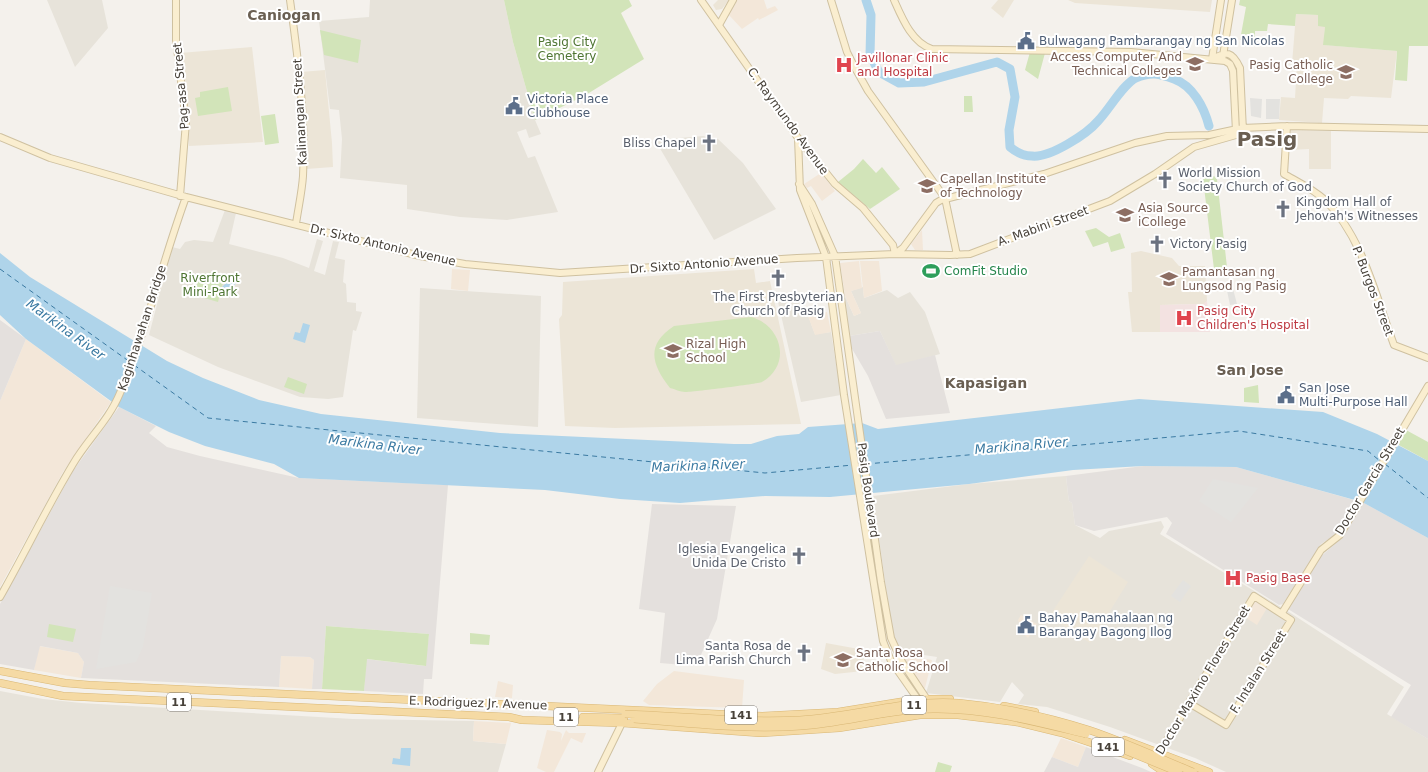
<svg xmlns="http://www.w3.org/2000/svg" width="1428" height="772" font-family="'DejaVu Sans',sans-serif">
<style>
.residential{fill:#e7e3da}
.commercial{fill:#f3e7d9}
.industrial{fill:#e4e0dd}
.education{fill:#ece5d7}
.medical{fill:#f3e2e1}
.green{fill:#d2e4b9}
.parking{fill:#e3e2df}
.water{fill:#afd4ea}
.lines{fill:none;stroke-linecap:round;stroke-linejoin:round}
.river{stroke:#afd4ea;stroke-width:9}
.ferry{stroke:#3b7aa2;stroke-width:1;stroke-dasharray:5 4;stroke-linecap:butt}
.secondary-casing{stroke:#cfc1a0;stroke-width:8}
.primary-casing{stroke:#d9b775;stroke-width:8}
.secondary{stroke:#faeed0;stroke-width:6}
.primary{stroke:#f5daa4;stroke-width:7}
.primary-bridge-casing{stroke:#d9b775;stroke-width:8;stroke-linecap:butt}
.primary-bridge{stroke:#f5daa4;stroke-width:7}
.labels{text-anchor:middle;stroke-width:4;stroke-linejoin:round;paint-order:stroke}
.shield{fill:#fff;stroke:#7f7b75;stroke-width:1}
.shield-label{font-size:11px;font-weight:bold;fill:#48423a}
.service-label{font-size:12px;fill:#4e5e75;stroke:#fff;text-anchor:start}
.park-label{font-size:12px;fill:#4e7532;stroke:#fff}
.education-label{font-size:12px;fill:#785e54;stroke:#fff;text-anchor:start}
.health-label{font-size:12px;fill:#be3a42;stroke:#fff;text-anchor:start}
.street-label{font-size:12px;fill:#48423a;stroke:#fff}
.worship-label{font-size:12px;fill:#5b616d;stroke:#fff;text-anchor:end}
.leisure-label{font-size:12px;fill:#27864d;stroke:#fff;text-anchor:start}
.water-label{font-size:13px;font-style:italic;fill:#3b7aa2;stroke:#fff}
.quarter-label{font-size:14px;font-weight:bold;fill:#6a5f52;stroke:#fff}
.town-label{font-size:20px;font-weight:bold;fill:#6a5f52;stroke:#fff}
</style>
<rect width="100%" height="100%" fill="#f4f1ec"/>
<path class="residential" d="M47,0H102L108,28L75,67Z
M370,0H504L513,42L535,120L541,134L529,138L526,129L517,132L528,158L535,156L558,212L507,220L460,217L407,209V185L340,178L342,139L339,110L330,109L319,21L369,17Z
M703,136L718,139L743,163L776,209L714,240L655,140Z
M225,210L236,213L229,244L283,258L309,268L317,239L323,241L314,271L325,275L333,241L339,242L335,258L345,260L343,282L346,284L347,302L356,303V311L362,312L356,331L353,330L343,397L328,399L300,397L218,367L149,335L172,247L180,249L185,242L194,240L213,242Z
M863,287L864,298L887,290L898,298L910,292L925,312L940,354L896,366L880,331L849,336L843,303L845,296L854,316L861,313L851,291Z
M420,288L541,296L538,427L417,418Z
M801,297L815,334L831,332L841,395L801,402L778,302Z
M1066,476L1068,494L1069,501L1072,503L1075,525L1100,538L1109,531L1161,521L1164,527L1160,534L1289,612L1404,687L1387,714L1428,739V772H1226L1195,758L1110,727L1047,707L1018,704L1024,695L1012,682L1000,702L926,693L937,657L898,651L891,625L873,496L969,484Z
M0,691L43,699L81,703L353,719L474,721L473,741L506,744L498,772H0Z"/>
<path class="commercial" d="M736,0H764L767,9L775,6L778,10L759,20L758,18L742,29L727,13Z
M821,173L835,191L822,201L811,186L807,188L804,184Z
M922,230L923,250H915L911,244Z
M859,261L862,288L851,291L861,313L854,316L845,296L840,263Z
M860,261H879L882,291L864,298Z
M452,269L470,270L468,291L451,289Z
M827,312L831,332L815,335L808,316Z
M26,339L111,402L63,472L0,587V401Z
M1254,601L1267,608L1257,625L1243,616Z
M1021,615L1037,624L1028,638L1023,633L1018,620Z
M39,646L78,653L84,662L81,678L34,670Z
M902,655L932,660L925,688H922L910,671Z
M281,656L310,657L314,660L312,689L279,687Z
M674,671L744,680L742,708L649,705L643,701L657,684Z
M498,681L513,685L512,698L495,697Z
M474,721L511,723L506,744L473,741Z
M547,730L560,732L562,734L561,741L566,730L569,733H586L582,743L571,738L554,772H546L537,768Z
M1061,738L1086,747L1078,767L1052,757Z"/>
<path class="industrial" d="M0,320L26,339L0,401Z
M880,331L896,365L935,355L950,413L886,419L868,376L851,347L849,336Z
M119,407L156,426L149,433L167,447L200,456L299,478L448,485L432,679H424L423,694L364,691L366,659L425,666L429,634L326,626L322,689H312L314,660L310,657L281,656L279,687L81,678L84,662L78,653L40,646L34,670L0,664V604L73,471Z
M1143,466L1236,467L1354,500L1338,533L1321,544L1283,604L1279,605L1166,534L1172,523L1167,517L1094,531L1075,525L1072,503L1069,501L1068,494L1066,476Z
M1362,502L1428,538V739L1391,717L1411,685L1288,609L1319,558L1342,538Z
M652,504L736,506L717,619L696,666L660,663L665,613L639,609Z
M1086,747L1142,768L1151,772H1044L1052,757L1078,767Z"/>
<path class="education" d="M718,0H729L722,9L716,10L713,5Z
M998,0H1014L1003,18L991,8Z
M1068,0H1212L1210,12L1075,3Z
M1296,14L1319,15L1325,27L1324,45L1397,51L1391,98L1351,96L1348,99L1324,98L1322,123L1279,120L1281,97L1295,98L1297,64H1292Z
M252,47L263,142L189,146L180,53Z
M325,70L332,143L333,167L306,169L301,72Z
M1291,130L1331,131V169H1309V149L1291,150Z
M1141,251L1172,258L1179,266H1205L1207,301L1204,304L1160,305V332H1132L1128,292H1132L1131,253Z
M754,269L756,283L770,281L801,424L615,428L565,426L559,319L562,315L563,282Z
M1089,556L1128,582L1090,643L1049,617Z
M826,643L864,650L863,671L835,674L821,669Z"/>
<path class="medical" d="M1207,301L1210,332H1160V305L1203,304Z"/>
<path class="green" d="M504,0H629L632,6L621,13L644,59L584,96L535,120L513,42Z
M1240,0H1428V46H1409L1407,81L1395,80L1397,51L1323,45L1325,27L1318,26V15L1296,14L1295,26L1268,24L1267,31H1255V40H1240L1246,7L1239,5Z
M320,30L361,40L358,63L324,55Z
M1030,52L1045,53L1038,79L1025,70Z
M228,87L232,111L198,116L195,98L200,97V92Z
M964,96H972L973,112H964Z
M275,114L279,143L265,145L261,116Z
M863,159L876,173L882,167L900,189L870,209L838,182L854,169Z
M1214,176L1217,179L1227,267L1214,269L1203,179Z
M1096,228L1109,237L1120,233L1125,248L1111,252L1108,242L1093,247L1085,231Z
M212,272L225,275L218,302L194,295L199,275Z
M751,317C782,325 792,365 762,382C757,384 693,392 685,392C680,392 675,389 670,388C652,365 645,345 674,326Z
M288,377L307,384L304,394L284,387Z
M1258,385L1259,403L1244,402V388Z
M1406,430L1428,442V461L1397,444Z
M49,624L76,629L73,642L47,637Z
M326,626L429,634L426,666L367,659L364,691L322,689Z
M470,633L490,635L489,645L470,644Z
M938,762L952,766L950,772H935Z"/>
<path class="parking" d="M1250,98L1262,99L1261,118L1251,116Z
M1266,99H1280L1279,119H1266Z
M1232,285L1237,304L1230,305L1226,286Z
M1213,479L1258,488L1231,522L1199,501Z
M1183,580L1191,586L1180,602L1171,596Z
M110,586L152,593L143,646L136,662L96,669Z"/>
<path class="water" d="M0,253L30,277L167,361L203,378L259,400L321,414L500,433L734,444H751L777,436L799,434L808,427L862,423L878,429L1139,399L1323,412L1377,434L1428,461V538L1362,502L1236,467L1143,466L1073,470L969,484L830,497L765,496L680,503L620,499L545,490L299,478L274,464L205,446L169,432L119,407L26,339L0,315Z
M232,280L235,281L236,283L233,287L235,290L233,292L234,296L222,295V287L226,283L230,284Z
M303,323L310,325L305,343L293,339L295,332L300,333Z
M401,748H411L410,766L392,764L393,758L400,759Z"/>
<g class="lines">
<path class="river" d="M866,0L871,15L870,55L879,72L899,83L924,82L997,62L1010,69L1015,97L1009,130L1010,147C1016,152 1024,156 1032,156C1050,158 1087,134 1098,121C1109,110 1123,84 1136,78C1151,71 1160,74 1174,79C1193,86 1204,107 1209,126"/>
<path class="ferry" d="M0,269L130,362
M134,365L208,418L765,473L853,465
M866,464L1239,431L1368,451L1380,461
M1385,464L1428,498"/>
<g class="secondary-casing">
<path id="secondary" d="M176,0V40L186,122L180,196
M290,0C298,58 306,118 303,176C302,192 298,209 296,224
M701,0L798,138L835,184L863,208L893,245L895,254
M831,0L847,52L854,66L868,91L945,198L957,255
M894,0C902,18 912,43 932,49L1131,52L1225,61L1230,64L1233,71L1236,132
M719,25L733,0
M1223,56L1232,0
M1212,59C1227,51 1232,51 1240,68L1243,131
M1212,59L1221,0
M1287,126L1284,174C1298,182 1313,189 1325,200C1363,237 1376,297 1394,345L1428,358
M0,137L50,158L186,197L420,256L465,264L560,273L797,258L895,254L950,255L970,254L1110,201L1155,174L1194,147L1243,133L1249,128
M798,138L800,190L826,257L844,395L883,641L891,661L919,701
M799,184L812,204L835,256L881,582L891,638L902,662L928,701
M895,254L903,248L936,203L941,200L1044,174L1135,143L1167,136L1209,135L1242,128L1287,126L1428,129
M0,597C25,553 47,507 73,464C87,440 109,420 120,393C147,330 162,262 186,197
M1282,613L1321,550L1340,535L1428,386
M1157,757L1159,753L1189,703V702L1254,596L1291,620L1226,725L1189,703
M598,772L622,723"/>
</g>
<g class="primary-casing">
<path id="primary" d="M0,671L65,683L89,685L762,716L838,712L918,699H950
M0,683L63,696L509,717L522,720L622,723L760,733L839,728L920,715H958L1016,722L1062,733L1130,756
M1004,706L1035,712
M583,717L624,718
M1125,740L1209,772
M1152,764L1164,772"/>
</g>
<use href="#secondary" class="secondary"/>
<use href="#primary" class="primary"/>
<g class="primary-bridge-casing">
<path id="primary-bridge" d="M625,714C683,716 741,723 800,720C853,717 905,699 959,703C1003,707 1048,717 1089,730C1125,742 1159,758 1193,772
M634,719C690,723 745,730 801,726C845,723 889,709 933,709C985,708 1036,722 1086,734
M1105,742L1178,772"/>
</g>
<use href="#primary-bridge" class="primary-bridge"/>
</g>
<defs>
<g id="civic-bare" transform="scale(1.38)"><path d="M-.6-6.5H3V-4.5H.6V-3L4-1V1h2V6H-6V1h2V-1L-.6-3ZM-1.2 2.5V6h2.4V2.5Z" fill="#5c6f8a" stroke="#fff" stroke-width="2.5" paint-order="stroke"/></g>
<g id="university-bare" transform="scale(1.38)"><path d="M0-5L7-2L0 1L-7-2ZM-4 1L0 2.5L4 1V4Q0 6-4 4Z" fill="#8d6e63" stroke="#fff" stroke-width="2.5" paint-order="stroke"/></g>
<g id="hospital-bare" transform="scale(1.38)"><path d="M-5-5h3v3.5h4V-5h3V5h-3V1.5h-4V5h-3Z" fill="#e0444e" stroke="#fff" stroke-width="2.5" paint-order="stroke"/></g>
<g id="church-bare" transform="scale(1.38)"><path d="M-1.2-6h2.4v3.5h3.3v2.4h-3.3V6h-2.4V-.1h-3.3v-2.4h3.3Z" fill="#6b7280" stroke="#fff" stroke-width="2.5" paint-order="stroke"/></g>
<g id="stadium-bare" transform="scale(1.38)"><path d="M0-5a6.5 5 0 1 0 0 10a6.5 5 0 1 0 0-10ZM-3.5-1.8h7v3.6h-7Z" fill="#2e9e5b" stroke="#fff" stroke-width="2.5" paint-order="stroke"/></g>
<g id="school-bare" transform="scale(1.38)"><path d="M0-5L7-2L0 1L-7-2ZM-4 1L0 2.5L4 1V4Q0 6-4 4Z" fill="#8d6e63" stroke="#fff" stroke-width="2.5" paint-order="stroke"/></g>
</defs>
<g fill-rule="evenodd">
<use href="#civic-bare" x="1026" y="41"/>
<use href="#university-bare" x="1195" y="64"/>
<use href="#hospital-bare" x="844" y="65"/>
<use href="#university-bare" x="1346" y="72"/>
<use href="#civic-bare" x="514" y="106"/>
<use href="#church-bare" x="709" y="143"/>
<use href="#church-bare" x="1165" y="180"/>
<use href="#university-bare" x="927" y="186"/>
<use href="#church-bare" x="1283" y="209"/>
<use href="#university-bare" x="1125" y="215"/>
<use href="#church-bare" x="1157" y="244"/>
<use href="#stadium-bare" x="931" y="271"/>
<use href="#church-bare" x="778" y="278"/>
<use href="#university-bare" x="1169" y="279"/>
<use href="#hospital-bare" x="1184" y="318"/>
<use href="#school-bare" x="673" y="351"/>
<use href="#civic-bare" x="1286" y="395"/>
<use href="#church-bare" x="799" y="556"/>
<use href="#hospital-bare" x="1233" y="578"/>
<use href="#civic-bare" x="1026" y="625"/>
<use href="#church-bare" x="804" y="653"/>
<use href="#school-bare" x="843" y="660"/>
</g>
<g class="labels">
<g class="shield">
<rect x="167" y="693" width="24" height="18" rx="3"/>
<rect x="902" y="696" width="24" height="18" rx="3"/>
<rect x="725" y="706" width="32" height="18" rx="3"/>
<rect x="554" y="708" width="24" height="18" rx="3"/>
<rect x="1092" y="738" width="32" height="18" rx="3"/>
</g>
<g class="shield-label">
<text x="179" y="706">11</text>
<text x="914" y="709">11</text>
<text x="741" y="719">141</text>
<text x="566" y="721">11</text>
<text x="1108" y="751">141</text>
</g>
<g class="service-label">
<text x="1039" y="45">Bulwagang Pambarangay ng San Nicolas</text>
<text x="527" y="103">Victoria Place<tspan x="527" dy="14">Clubhouse</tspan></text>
<text x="1299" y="392">San Jose<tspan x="1299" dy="14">Multi-Purpose Hall</tspan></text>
<text x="1039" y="622">Bahay Pamahalaan ng<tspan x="1039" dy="14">Barangay Bagong Ilog</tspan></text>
</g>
<g class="park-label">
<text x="567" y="46">Pasig City<tspan x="567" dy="14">Cemetery</tspan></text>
<text x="210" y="282">Riverfront<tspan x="210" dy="14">Mini-Park</tspan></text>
</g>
<g class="education-label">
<text x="1182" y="61" text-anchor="end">Access Computer And<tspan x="1182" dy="14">Technical Colleges</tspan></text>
<text x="1333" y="69" text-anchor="end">Pasig Catholic<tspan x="1333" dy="14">College</tspan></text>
<text x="940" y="183">Capellan Institute<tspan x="940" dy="14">of Technology</tspan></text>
<text x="1138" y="212">Asia Source<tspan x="1138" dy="14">iCollege</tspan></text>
<text x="1182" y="276">Pamantasan ng<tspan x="1182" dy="14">Lungsod ng Pasig</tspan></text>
<text x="686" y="348">Rizal High<tspan x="686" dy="14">School</tspan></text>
<text x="856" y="657">Santa Rosa<tspan x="856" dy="14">Catholic School</tspan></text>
</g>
<g class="health-label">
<text x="857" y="62">Javillonar Clinic<tspan x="857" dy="14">and Hospital</tspan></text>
<text x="1197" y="315">Pasig City<tspan x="1197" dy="14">Children's Hospital</tspan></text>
<text x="1246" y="582">Pasig Base</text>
</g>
<g class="street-label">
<text transform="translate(181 86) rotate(-95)" y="4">Pag-asa Street</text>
<text transform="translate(300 112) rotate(-93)" y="4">Kalinangan Street</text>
<text transform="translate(788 121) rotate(54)" y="4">C. Raymundo Avenue</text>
<text transform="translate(1043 226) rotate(-20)" y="4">A. Mabini Street</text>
<text transform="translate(383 245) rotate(13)" y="4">Dr. Sixto Antonio Avenue</text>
<text transform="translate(704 264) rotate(-4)" y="4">Dr. Sixto Antonio Avenue</text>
<text transform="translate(1373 291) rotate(69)" y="4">P. Burgos Street</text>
<text transform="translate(142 328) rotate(-72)" y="4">Kaginhawahan Bridge</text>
<text transform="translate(1370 481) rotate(-59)" y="4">Doctor Garcia Street</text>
<text transform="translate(868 490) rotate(82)" y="4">Pasig Boulevard</text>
<text transform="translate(1258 672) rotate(-58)" y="4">F. Intalan Street</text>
<text transform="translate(1203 680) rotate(-59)" y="4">Doctor Maximo Flores Street</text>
<text transform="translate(478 703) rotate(2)" y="4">E. Rodriguez Jr. Avenue</text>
</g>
<g class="worship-label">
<text x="696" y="147">Bliss Chapel</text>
<text x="1178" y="177" text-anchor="start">World Mission<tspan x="1178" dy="14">Society Church of God</tspan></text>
<text x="1296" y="206" text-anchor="start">Kingdom Hall of<tspan x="1296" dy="14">Jehovah's Witnesses</tspan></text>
<text x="1170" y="248" text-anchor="start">Victory Pasig</text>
<text x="778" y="301" text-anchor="middle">The First Presbyterian<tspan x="778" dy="14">Church of Pasig</tspan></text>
<text x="786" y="553">Iglesia Evangelica<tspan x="786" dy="14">Unida De Cristo</tspan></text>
<text x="791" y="650">Santa Rosa de<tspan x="791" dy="14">Lima Parish Church</tspan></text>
</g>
<g class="leisure-label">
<text x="944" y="275">ComFit Studio</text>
</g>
<g class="water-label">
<text transform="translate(66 329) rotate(36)" y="5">Marikina River</text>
<text transform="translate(375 444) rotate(7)" y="5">Marikina River</text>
<text transform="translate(1021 445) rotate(-5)" y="5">Marikina River</text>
<text transform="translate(698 465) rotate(-2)" y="5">Marikina River</text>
</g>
<g class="quarter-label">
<text x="284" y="20">Caniogan</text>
<text x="1250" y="375">San Jose</text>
<text x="986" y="388">Kapasigan</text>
</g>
<g class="town-label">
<text x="1267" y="146">Pasig</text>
</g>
</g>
</svg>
